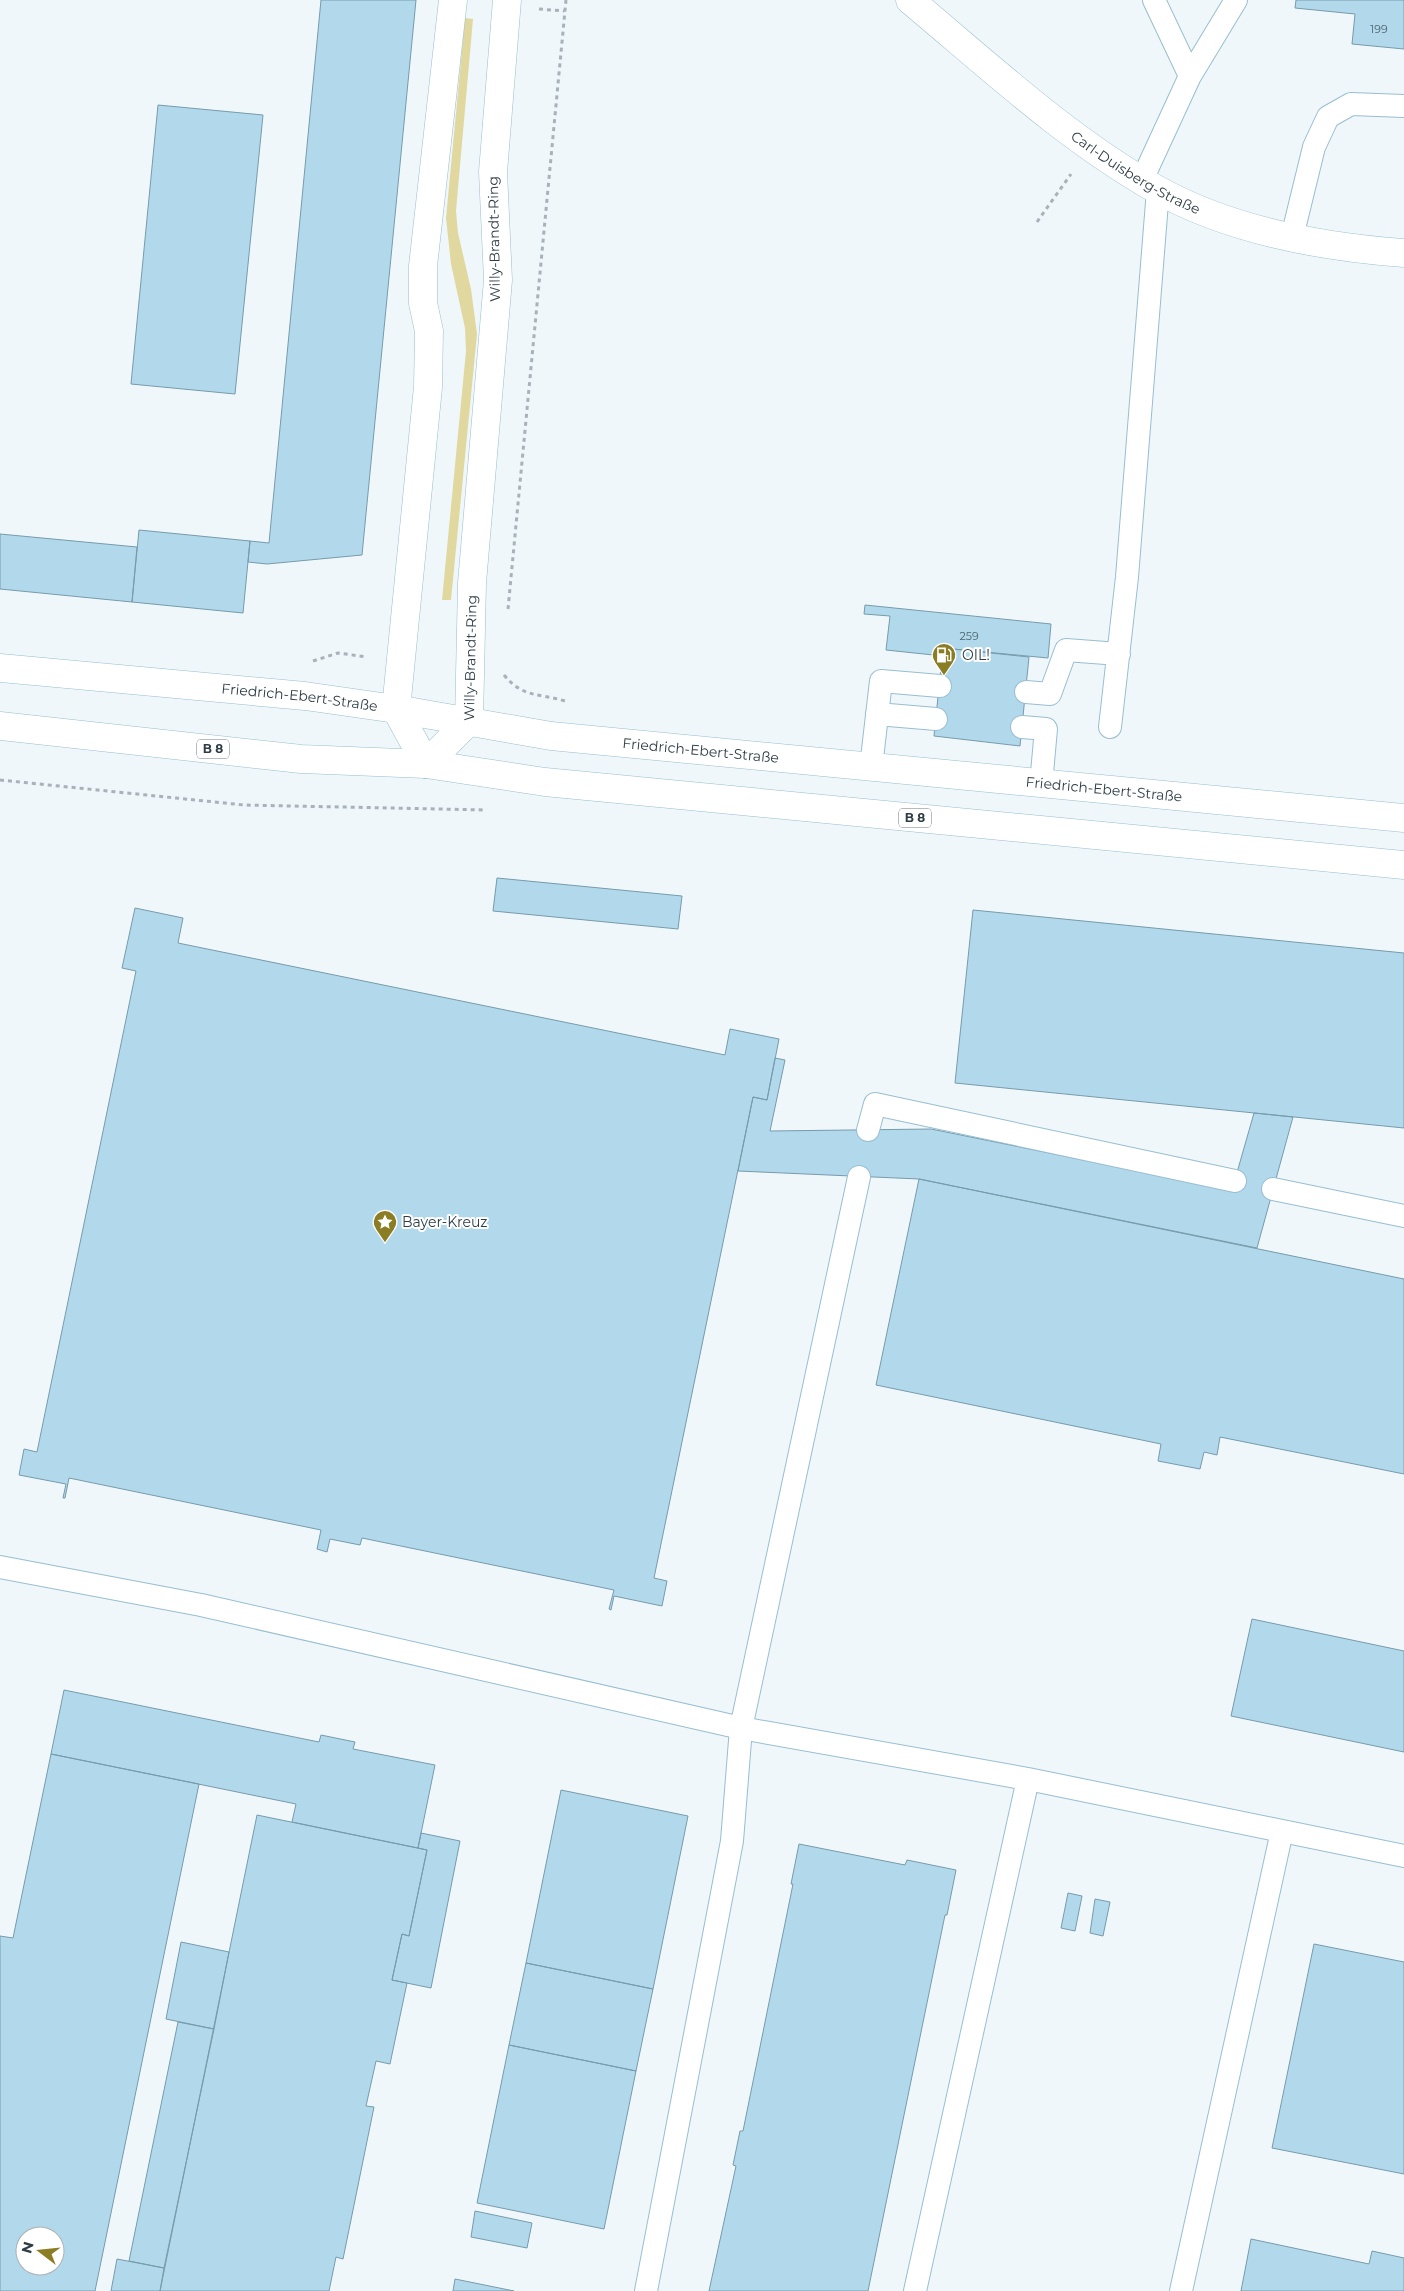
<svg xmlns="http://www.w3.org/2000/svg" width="1404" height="2291" font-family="Montserrat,sans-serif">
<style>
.green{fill:#e1d8a0}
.building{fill:#b2d9eb;stroke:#769bac;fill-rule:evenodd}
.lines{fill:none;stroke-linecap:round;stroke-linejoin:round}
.lane-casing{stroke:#98bed0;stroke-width:24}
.secondary-casing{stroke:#98bed0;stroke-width:29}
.primary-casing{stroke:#98bed0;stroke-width:29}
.path{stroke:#a8b2b8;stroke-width:3;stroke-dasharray:4 4;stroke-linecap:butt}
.lane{stroke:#fff;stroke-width:22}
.secondary{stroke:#fff;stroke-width:28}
.primary{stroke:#fff;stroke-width:28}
.labels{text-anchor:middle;stroke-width:4;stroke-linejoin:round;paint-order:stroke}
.number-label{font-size:11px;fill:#4f646e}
.shield{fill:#fff;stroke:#6d777d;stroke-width:1}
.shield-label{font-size:12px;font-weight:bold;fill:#2e3d45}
.street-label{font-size:14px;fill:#2e3d45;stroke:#fff}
.poi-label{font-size:14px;fill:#2e3d45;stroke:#fff;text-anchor:start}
</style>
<rect width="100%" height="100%" fill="#eff7fb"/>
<path class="green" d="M465,18L473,19L456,211L458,233L471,289L477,334L451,600H442L466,351L465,328L451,264L446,218Z"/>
<path class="building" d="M321,0H416L362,555L267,564L248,562L250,541L269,543Z
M1296,0H1404V49L1352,44L1355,14L1295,8Z
M158,105L263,115L235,394L131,384Z
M139,530L250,541L243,613L132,602Z
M0,534L137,547L132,602L0,589Z
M865,605L1051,624L1048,658L943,648V656L886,650L890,616L864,614Z
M943,648L1029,657L1020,746L934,736Z
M497,878L682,896L678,929L493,911Z
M135,908L183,918L178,943L725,1055L730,1029L779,1039L767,1100L753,1097L654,1578L667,1581L662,1606L614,1596L611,1610L609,1609L614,1590L362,1538L360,1545L330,1539L327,1552L317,1549L321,1530L69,1478L65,1498H63L66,1484L19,1475L24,1449L37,1452L136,971L122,968Z
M973,910L1404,953V1128L955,1083Z
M775,1058L785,1060L770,1131L931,1129L1232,1190L1254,1113L1293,1117L1257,1248L919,1179L738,1171L753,1097L767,1100Z
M919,1179L1404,1279V1474L1220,1437L1217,1455L1204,1452L1200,1469L1158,1461L1161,1444L876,1385Z
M1252,1619L1404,1651V1752L1231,1716Z
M64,1690L319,1742L321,1735L355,1742L353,1749L435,1765L418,1848L292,1822L296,1804L51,1754Z
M51,1754L199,1784L95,2291H0V1936L13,1938ZM25,2236H55V2266H25Z
M561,1790L688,1816L653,1989L526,1963Z
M257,1815L427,1850L409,1936L402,1934L392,1980L407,1983L390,2064L376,2061L366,2106L374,2107L343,2259L336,2257L329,2291H160Z
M421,1833L460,1841L431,1988L392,1980L402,1934L409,1936L427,1850L418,1848Z
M799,1844L905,1865L907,1860L956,1870L947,1915H945L868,2291H709L736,2166L733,2165L740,2131H743L793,1884H791Z
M1068,1893L1082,1896L1075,1931L1061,1928Z
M1095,1899L1110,1902L1103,1936L1090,1933Z
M181,1942L229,1952L214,2029L166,2019Z
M1314,1944L1404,1962V2174L1272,2148Z
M526,1963L653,1989L636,2071L509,2045Z
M178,2022L214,2029L164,2268L129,2261Z
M509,2045L636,2071L604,2229L477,2203Z
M475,2211L532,2223L527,2248L471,2237Z
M1251,2239L1369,2264L1372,2251L1404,2258V2291H1241Z
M117,2259L164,2268L160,2291H111Z
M455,2279L514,2291H453Z"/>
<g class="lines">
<g class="lane-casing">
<path id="lane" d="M1154,0L1190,76
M1142,180L1190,76L1236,0
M1292,237L1314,147L1328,117L1351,104L1404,106
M1026,692L1050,694L1066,650L1119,654
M877,714L936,719
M1022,727L1046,729L1041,784
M1110,727L1127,577L1158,190
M871,767L881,681L940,686
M868,1130L875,1104L1235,1181
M1273,1189L1404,1216
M0,1567L201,1605L741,1728L1028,1779L1404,1856
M646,2291L732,1841L741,1728L859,1177
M915,2291L1028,1779
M1181,2291L1282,1831"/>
</g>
<g class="secondary-casing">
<g id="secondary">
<path id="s1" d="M910,0C989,66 1066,138 1156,189C1229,230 1322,247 1404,253"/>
</g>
</g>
<g class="primary-casing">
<g id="primary">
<path id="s2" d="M0,668L305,696L396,709L551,736L1404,818"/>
<path d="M0,726L301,759L426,764L545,782L1404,865"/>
<path id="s3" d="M426,764L469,721L472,583L498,280L493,172L507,0"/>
<path d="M426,764L396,709L428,387L429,331L423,303V266L453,0"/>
</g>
</g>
<path class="path" d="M539,9L564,11
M1037,222L1071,174
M508,609L566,0
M313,661L338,653L367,657
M504,675C523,698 538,693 565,701
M0,780L244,805L486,810"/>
<use href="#lane" class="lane"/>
<use href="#secondary" class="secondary"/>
<use href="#primary" class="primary"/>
</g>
<defs>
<g id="fuel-pin" transform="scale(1.25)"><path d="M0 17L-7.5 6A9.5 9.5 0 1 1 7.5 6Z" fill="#8b7d23" stroke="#fff"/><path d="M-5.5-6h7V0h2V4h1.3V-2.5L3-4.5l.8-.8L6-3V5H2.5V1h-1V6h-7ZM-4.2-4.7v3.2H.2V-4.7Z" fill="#fff"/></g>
<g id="sight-pin" transform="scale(1.25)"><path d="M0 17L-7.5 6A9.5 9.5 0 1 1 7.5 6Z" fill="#8b7d23" stroke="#fff"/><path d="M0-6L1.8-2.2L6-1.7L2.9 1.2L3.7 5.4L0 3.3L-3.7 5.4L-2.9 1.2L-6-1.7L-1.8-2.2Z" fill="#fff"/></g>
</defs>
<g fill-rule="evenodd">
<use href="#fuel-pin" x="944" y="655"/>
<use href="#sight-pin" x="385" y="1222"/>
</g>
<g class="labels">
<g class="number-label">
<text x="1379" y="33">199</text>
<text x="969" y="640">259</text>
</g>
<g class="shield">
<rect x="197" y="739.5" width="32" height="19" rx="4"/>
<rect x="899" y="808.5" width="32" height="19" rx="4"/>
</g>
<g class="shield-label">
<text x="213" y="753">B 8</text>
<text x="915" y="822">B 8</text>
</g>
<g class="street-label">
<text dy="5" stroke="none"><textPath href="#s1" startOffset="285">Carl-Duisberg-Straße</textPath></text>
<text transform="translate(494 239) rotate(-91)" y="5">Willy-Brandt-Ring</text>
<text dy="5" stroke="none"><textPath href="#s3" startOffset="124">Willy-Brandt-Ring</textPath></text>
<text dy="5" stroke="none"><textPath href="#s2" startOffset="301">Friedrich-Ebert-Straße</textPath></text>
<text dy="5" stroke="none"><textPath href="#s2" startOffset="706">Friedrich-Ebert-Straße</textPath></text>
<text dy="5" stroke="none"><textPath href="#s2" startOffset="1111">Friedrich-Ebert-Straße</textPath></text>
</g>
<g class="poi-label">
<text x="962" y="660">OIL!</text>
<text x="402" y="1227">Bayer-Kreuz</text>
</g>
</g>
<g transform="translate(40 2251) rotate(286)"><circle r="24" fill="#ffffff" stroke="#abb1b5"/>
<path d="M0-4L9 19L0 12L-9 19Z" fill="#8b7d23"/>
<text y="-8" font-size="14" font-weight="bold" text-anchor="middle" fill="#2e3d45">N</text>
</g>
</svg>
